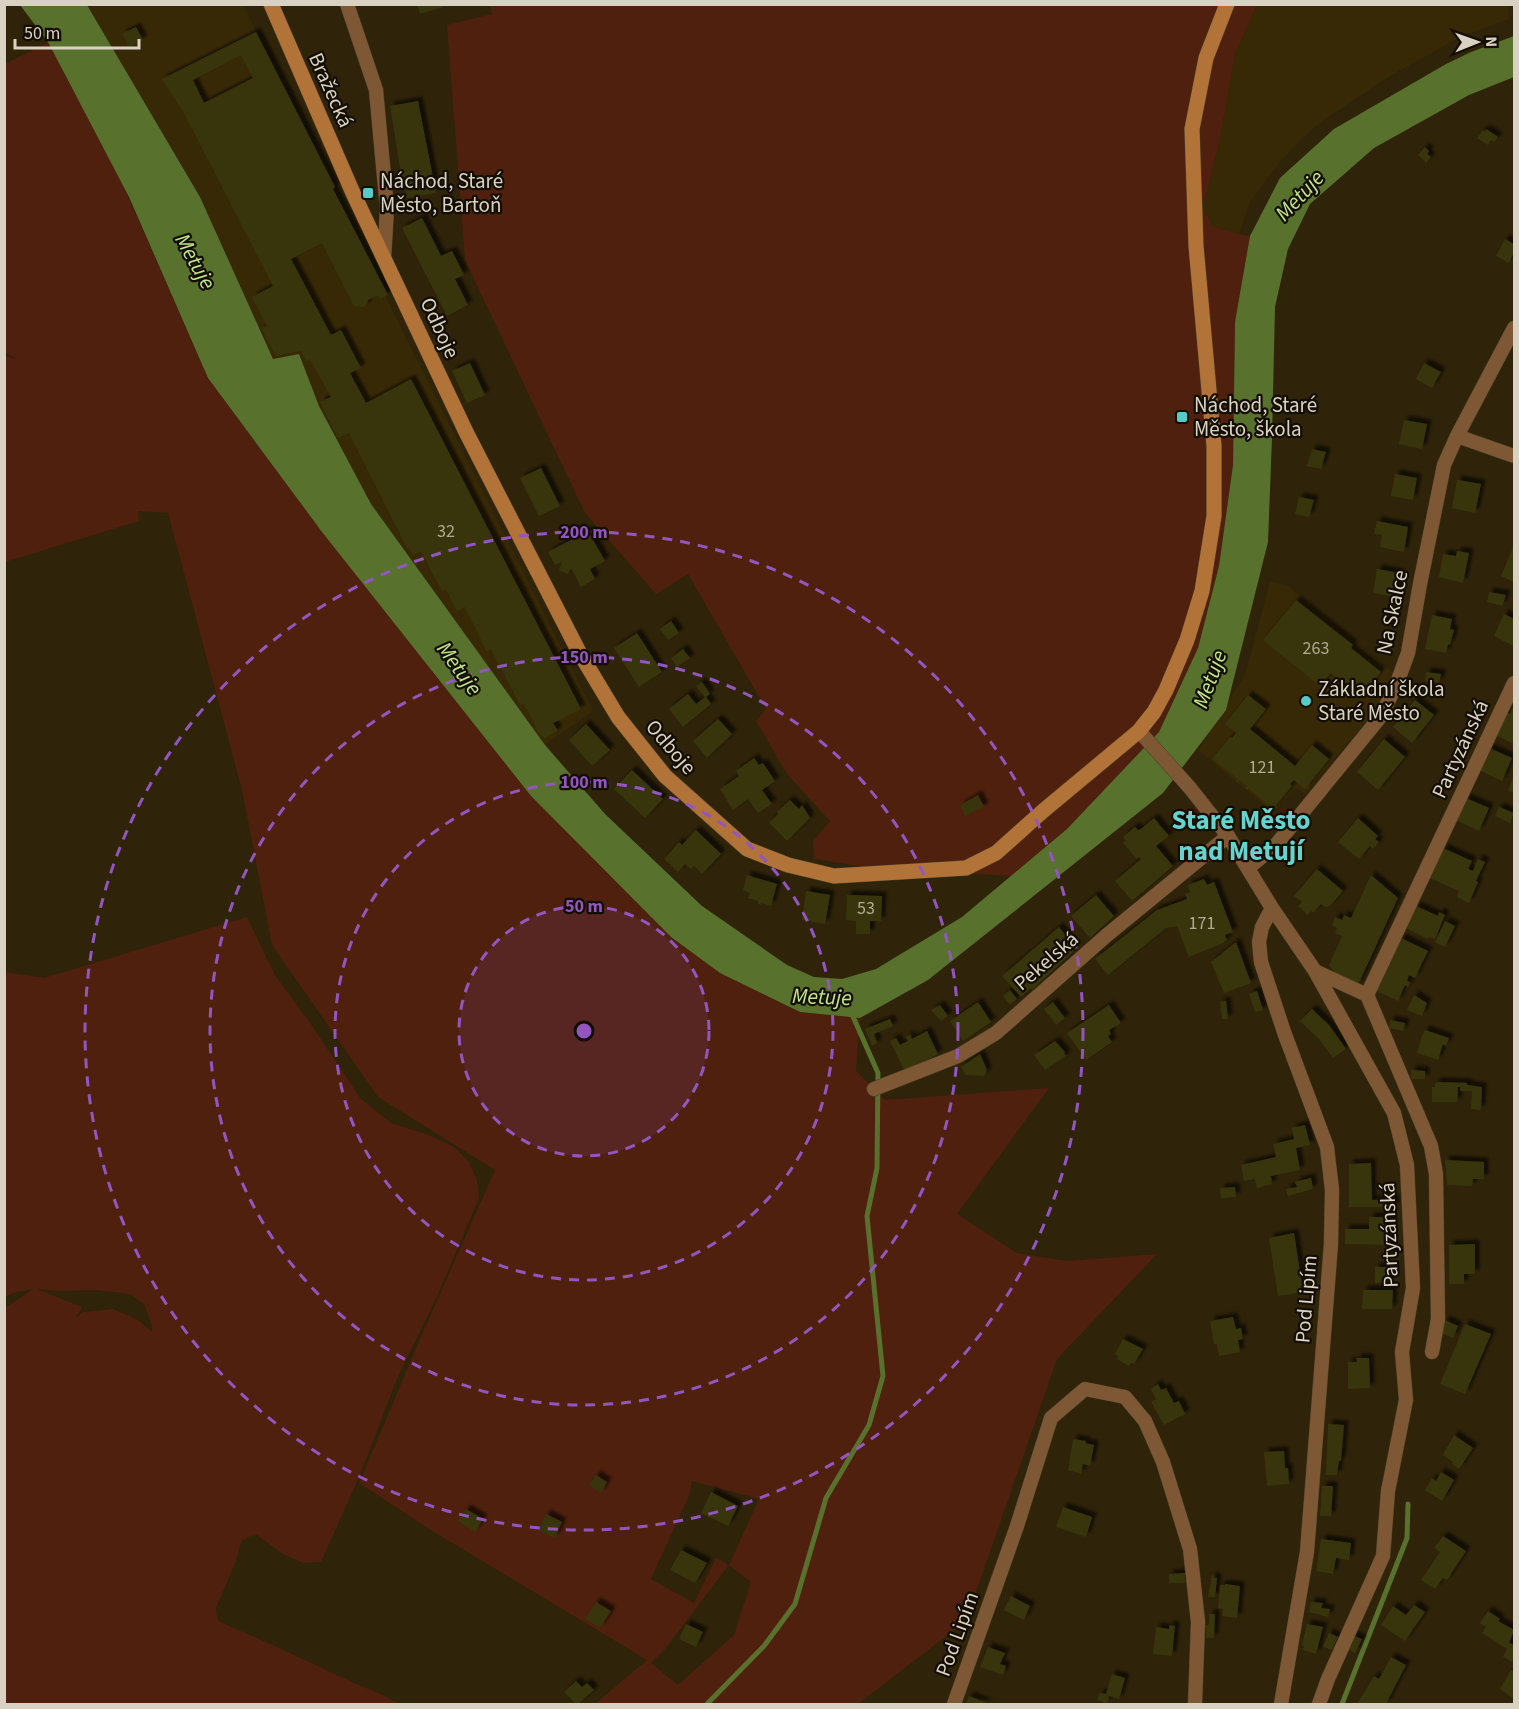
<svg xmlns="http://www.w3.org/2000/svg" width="1519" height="1709" font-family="'Source Sans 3',sans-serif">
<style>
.built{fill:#382906}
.green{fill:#4f200d;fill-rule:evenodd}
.water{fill:#58712d}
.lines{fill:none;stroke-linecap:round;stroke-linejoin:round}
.stream{stroke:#58712d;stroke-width:5}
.building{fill:#38350b;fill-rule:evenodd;filter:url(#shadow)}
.street-casing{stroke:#4a3f27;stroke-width:15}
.secondary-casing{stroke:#4a3f27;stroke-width:16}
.street{stroke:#7e5834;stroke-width:14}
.secondary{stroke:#b17337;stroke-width:15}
.ring{fill:none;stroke:#9256c0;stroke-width:3;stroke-dasharray:10 8}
.poi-dot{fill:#54cdc8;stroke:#130d04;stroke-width:2}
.labels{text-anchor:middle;stroke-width:4.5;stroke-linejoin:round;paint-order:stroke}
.number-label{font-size:18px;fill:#b1ab95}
.street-label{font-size:21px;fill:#d9d2c3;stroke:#130d04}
.poi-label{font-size:21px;fill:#d9d2c3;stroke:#130d04;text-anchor:start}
.water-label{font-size:22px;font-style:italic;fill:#c0e787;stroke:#130d04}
.district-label{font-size:27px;font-weight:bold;fill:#67d3ce;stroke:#130d04}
.centre{fill:#9256c0;stroke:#130d04;stroke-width:3}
.ring-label{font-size:18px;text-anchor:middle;font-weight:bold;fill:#9256c0;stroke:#130d04;stroke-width:4.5;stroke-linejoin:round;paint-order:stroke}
</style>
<defs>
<filter id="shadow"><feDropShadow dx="4.5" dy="-4.5" stdDeviation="1.5" flood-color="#0009"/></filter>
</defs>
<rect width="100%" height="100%" fill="#2f2309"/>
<path class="built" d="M87,5H243L400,326L593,711L545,745L371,504L319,406L299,354L273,359L200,197Z
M1257,5H1508L1509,19L1464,35L1388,77L1322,121L1301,139L1278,164L1250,202L1239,234L1212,226L1203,208L1220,139L1235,54Z
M1270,582L1287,585L1402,680L1305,793L1296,788L1273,812L1198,750L1245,675Z"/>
<path class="green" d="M490,4L1257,5L1235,54L1220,139L1203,208L1212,226L1239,234L1250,236L1235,322L1233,465L1219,566L1198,648L1159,732L1067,829L1011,876L936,871L897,872L814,859L813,841L830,821L787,774L756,721L766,709L688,574L656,594L585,513L465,260L447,25L492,14Z
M48,42L123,185L208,378L322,532L531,796L671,937L720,973L800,1012L860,1018L856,1071L885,1100L1049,1088L957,1214L1017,1253L1067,1261L1157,1254L1057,1359L966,1621L858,1704H595L647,1660L429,1529L359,1483L420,1339L495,1170L378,1097L272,945L242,790L168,513L138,511L139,521L5,562V356L17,359L5,353V64ZM692,1481L759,1499L729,1565L716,1558L694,1603L651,1579L689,1496ZM729,1565L751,1582L734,1635L678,1685L651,1663L665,1649Z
M247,917L275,975L313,1027L361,1099L391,1123L426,1134L453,1146L469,1162L477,1180L479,1198L441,1288L397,1379L360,1475L321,1562L303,1563L283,1554L257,1535L248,1537L241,1542L236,1561L216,1608L217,1618L220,1622C262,1640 303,1659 345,1679C363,1687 382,1694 400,1704H5V1308L33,1289L13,1293L5,1297V972L44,978ZM37,1289L60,1291L95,1290L130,1294L144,1304L152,1326V1332L138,1320L113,1309L83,1312L76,1318L82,1307Z"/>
<path class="water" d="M20,5H87L200,197L273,359L299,354L319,406L371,504L545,745L605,814L702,906L787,965L814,977L842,979L876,969L962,917L1067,829L1159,732L1198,648L1219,566L1233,465L1235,322L1250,236L1280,178L1334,129L1446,64L1471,52L1514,36V77L1469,95L1374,148L1310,204L1288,249L1275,307L1272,438L1268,542L1226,710L1163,793L928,980L860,1018L800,1012L720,973L671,937L531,796L322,532L208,378L129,197L48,42Z"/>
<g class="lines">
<path class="stream" d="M707,1704L764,1646L795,1604L826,1498L869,1425L883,1376L867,1216L877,1168L878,1073L851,1012
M1342,1704L1407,1538L1408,1504"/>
</g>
<path class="building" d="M417,4H443L444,7L420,14Z
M136,27L143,40L129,47L122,34Z
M256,32L335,187L333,189L388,295L380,299L378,295L368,300L367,304L364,307L354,306L322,243L291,259L331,335L341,330L361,368L350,373L366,403L411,379L581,709L553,723L558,731L544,739L538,732L524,703L520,705L491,649L487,652L465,607L457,611L446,589L442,591L421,551L413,555L409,547L407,548L349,433L338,438L320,402L331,397L310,359L306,361L301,351L276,356L261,328L267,326L252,297L273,286L184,113L162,79ZM241,55L253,78L204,103L193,80Z
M418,101L436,193L407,198L404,180H402L390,106Z
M1486,129L1498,137L1494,142L1491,140L1488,145L1477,138L1483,130L1485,131Z
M1425,147L1429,151L1427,154L1431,157L1426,163L1418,155Z
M422,218L441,256L452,251L464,275L455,279L468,305L447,316L402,228Z
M1505,239L1514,244V252L1509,263L1496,256Z
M470,363L485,395L467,403L452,371Z
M1424,363L1441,372L1432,388L1416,379Z
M1404,420L1427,424L1422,449L1399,444Z
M1312,449L1326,452L1321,469L1307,466Z
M541,468L560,506L539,516L520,478Z
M1395,474L1417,478L1413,500L1391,496Z
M1457,480L1481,484L1475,513L1452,508Z
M1299,497L1314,500L1309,517L1295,514Z
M1377,521L1408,527L1404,552L1380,547L1382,535L1374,534Z
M588,531L605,561L590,569L595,579L581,587L571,568L568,574L559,570L562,562L555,565L548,552Z
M1514,545V582L1501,576Z
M1457,551L1469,553L1463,583L1439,577L1443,554L1456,556Z
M1377,569L1400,573L1396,597L1373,593Z
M1489,592L1506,595L1502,606L1487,602Z
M1296,600L1353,645L1351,648L1381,672L1361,697L1331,673L1320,686L1263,640Z
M1504,614L1514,619V646L1494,636Z
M1432,615L1452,619L1450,629L1454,630L1450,645L1448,644L1446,653L1425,649Z
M671,621L679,633L668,640L660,629Z
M637,633L662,672L639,687L614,648Z
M683,649L690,658L677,667L671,658Z
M1426,672L1441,674L1439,683L1425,681Z
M702,682L710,694L706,697L711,704L683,727L669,709L688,694L696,704L705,697L696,686Z
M1248,695L1266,709L1250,729L1295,766L1312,745L1329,759L1305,789L1294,780L1290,784L1292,786L1273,809L1248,788L1247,790L1245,788L1247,786L1240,780L1238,782L1236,781L1238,779L1212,759L1230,737L1232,738L1236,733L1225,724Z
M1415,700L1434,715L1412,743L1393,727Z
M1512,708L1514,710V744L1495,735L1506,712L1510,714Z
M718,719L732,734L707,758L693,741Z
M586,724L610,750L592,766L569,740Z
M1384,739L1405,757L1378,790L1357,772Z
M1489,748L1512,758L1502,781L1479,770Z
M754,758L759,765L763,763L775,781L762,790L772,804L758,813L748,799L733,810L720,789L739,776L736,771Z
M632,770L663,799L645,818L614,789Z
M1514,775V793L1508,791Z
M978,795L984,807L965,816L960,805Z
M1466,798L1489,808L1479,831L1456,820Z
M790,800L799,809L802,805L810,818L787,841L769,823L778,814L777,812Z
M1499,807L1514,813L1510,823L1495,816Z
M1154,818L1169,836L1156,846L1173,866L1132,901L1115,881L1141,859L1139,857L1137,859L1123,843L1126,841L1123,837L1135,827L1138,830L1141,829Z
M1358,818L1378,836L1375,839L1379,842L1373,849L1370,846L1359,859L1338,842Z
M696,830L721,854L702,874L694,866L691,869L685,864L678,872L664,859L679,842L682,845Z
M1443,848L1472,861L1468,869L1473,871L1478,859L1485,862L1476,881L1478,882L1469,903L1457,897L1459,891L1430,878Z
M1317,869L1343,891L1330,906L1325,907L1321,904L1313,913L1311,911L1308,915L1298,906L1302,902L1294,896Z
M747,875L777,884L771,906L761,903V905L758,904V901L748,898L750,893L743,890Z
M1371,875L1398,898L1358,985L1338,978L1329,965L1342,936L1335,933L1337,928L1332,925L1335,917L1342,920L1344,915L1351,918Z
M1204,879L1207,885L1214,882L1233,932L1225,935L1227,940L1223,943L1189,957L1177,926L1166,928L1108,975L1095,959L1157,910L1187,899L1185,894L1190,892L1188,885Z
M806,891L830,895L825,924L802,920Z
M847,895L882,896L881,921H870V934H856V921L846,920Z
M1096,895L1114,916L1090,938L1071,916Z
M1416,906L1438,916L1439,912L1445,915L1435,939L1429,937L1428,939L1406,928Z
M1445,921L1455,926L1445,947L1435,942Z
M1059,927L1068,938L1066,941L1074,951L1033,989H1030L1021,997L1002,976Z
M1401,938L1428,951L1415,978L1409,975L1407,981L1410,982L1408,987L1405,985L1398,1001L1377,991Z
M1236,942L1251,983L1224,993L1211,962Z
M1010,990L1017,999L1010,1005L1003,996Z
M1257,991L1263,1010L1255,1012L1249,994Z
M1414,995L1427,1003L1422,1016L1407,1010Z
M1226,1001L1228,1019H1222L1220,1002Z
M978,1002L991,1022L963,1041L950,1021Z
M1053,1002L1065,1018L1056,1025L1044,1009Z
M940,1005L948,1016L941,1021L931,1010Z
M1109,1005L1121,1023L1109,1030L1111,1034L1108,1036L1112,1042L1086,1060L1067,1033Z
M1312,1009L1329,1025L1346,1049L1333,1058L1318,1038L1300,1021Z
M890,1019L893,1026L874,1034L877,1043L872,1046L865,1029Z
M1390,1020L1405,1023L1403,1031L1389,1028Z
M1425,1030L1449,1038L1446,1046L1443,1044L1438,1060L1417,1053L1422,1036Z
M927,1031L938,1054L918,1065L904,1070L890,1041L896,1038L900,1045L908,1041L906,1037L910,1035L912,1039Z
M1055,1041L1065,1052L1064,1053L1066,1056L1045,1070L1034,1055Z
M980,1054L987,1070L984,1076L966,1075L961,1067Z
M1411,1070L1425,1071V1079H1411Z
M1438,1082L1467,1083V1085L1482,1087L1481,1110L1471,1109L1472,1091H1460V1087H1458L1457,1102H1432V1087H1435V1083Z
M1305,1125L1310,1145L1296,1148L1300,1170L1271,1176L1272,1184L1257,1188L1255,1179L1244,1181L1241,1165L1276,1157L1273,1144L1294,1139L1292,1128Z
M1445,1160L1484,1162V1179H1473L1472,1186L1447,1185Z
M1371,1163L1372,1200L1395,1199V1207H1349V1164Z
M1311,1178L1313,1189L1288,1196L1286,1189L1297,1187L1295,1182Z
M1235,1187L1236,1197L1221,1198L1220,1188Z
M1369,1217H1390L1391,1245L1345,1244V1229H1369Z
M1294,1233L1303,1292L1278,1296L1269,1238Z
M1475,1244V1274H1464V1284H1449V1245Z
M1375,1267H1389V1282L1375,1283Z
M1363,1290H1393L1392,1309H1362Z
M1233,1317L1236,1329L1241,1328L1243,1339L1238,1340L1240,1352L1219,1356L1217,1344H1214L1210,1321Z
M1445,1320L1458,1326L1453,1338L1439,1332Z
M1465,1324L1491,1334L1465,1394L1440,1384Z
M1123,1339L1143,1349L1134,1364L1131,1363L1129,1366L1117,1359L1118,1356L1115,1354Z
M1356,1358H1369L1370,1388L1348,1389V1362H1357Z
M1158,1384L1161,1390L1166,1388L1174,1403L1179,1401L1185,1414L1164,1425L1151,1402L1156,1399L1151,1389Z
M1328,1424L1344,1425L1341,1461H1339L1337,1475H1326Z
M1454,1435L1473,1448L1459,1469L1452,1464L1453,1462L1443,1455Z
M1073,1439L1086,1441L1085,1443L1094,1445L1090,1466L1083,1464L1081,1474L1068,1470Z
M1284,1451L1285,1468H1288L1289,1484L1267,1486L1264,1452Z
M1441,1472L1454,1480L1442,1501L1425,1490L1432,1478L1436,1481Z
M596,1475L607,1482L601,1493L589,1485Z
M1322,1486H1333L1331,1516H1320Z
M711,1492L738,1506L728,1526L701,1513Z
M1063,1507L1092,1517L1086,1537L1056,1527Z
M466,1509L483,1519L475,1532L458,1521Z
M546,1514L562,1522L555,1538L538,1530Z
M1443,1536L1466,1551L1447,1580L1443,1578L1435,1589L1421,1580L1440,1552L1434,1548Z
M1321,1539L1351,1543L1349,1560L1336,1558L1333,1574L1316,1571Z
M681,1550L707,1563L695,1583L670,1570Z
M1185,1573V1583H1169V1574Z
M1212,1575L1214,1576V1578H1217L1215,1597H1208Z
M1225,1584L1240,1586L1237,1618L1222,1616L1223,1609L1218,1608L1220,1585H1225Z
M1011,1596L1030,1606L1024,1620L1004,1610Z
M596,1602L611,1611L600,1628L585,1619Z
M1311,1602L1323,1603L1321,1608L1330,1609L1328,1617L1309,1612Z
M1414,1605L1425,1612L1405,1641L1381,1625L1393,1606L1406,1615Z
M1488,1611L1500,1619L1498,1621L1514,1630L1509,1643L1514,1645V1657L1512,1662L1503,1657L1507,1649L1482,1633L1486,1627L1480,1623Z
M1209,1614H1215L1214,1638H1206V1625L1209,1624Z
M686,1624L703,1632L696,1647L679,1639Z
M1307,1624L1323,1627L1316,1654L1303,1650L1304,1646L1302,1645Z
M1169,1625L1175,1626L1172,1656L1153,1654L1156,1627L1169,1629Z
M1329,1633L1338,1637L1332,1650L1323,1647Z
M1352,1635L1362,1639L1355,1653L1347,1649Z
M988,1647L1005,1653L1000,1664L1006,1666L1003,1675L980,1667Z
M1391,1657L1406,1665L1386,1704H1357L1374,1676L1379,1679Z
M1511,1670L1514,1672V1699L1500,1689Z
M1112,1674L1125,1678L1119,1699L1109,1696L1107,1703L1097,1700L1100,1693L1106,1694Z
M576,1681L582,1687L587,1683L594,1690L578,1704H576L564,1692Z
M969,1696L987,1703L986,1704H966Z"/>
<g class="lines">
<g class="street-casing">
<path id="street" d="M347,4L376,90L387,209L384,259
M1457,436L1514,456
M1139,731L1190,788L1228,836L1272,908L1315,971L1394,1113L1407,1165L1413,1288L1402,1352L1406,1400L1388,1491L1383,1556L1328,1679L1319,1704
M1248,868L1275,846L1381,716L1397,683L1408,653L1420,584L1444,465L1457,436L1514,328
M1272,908L1262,927L1259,942L1261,962L1284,1032L1327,1147L1332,1190L1331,1244L1307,1552L1281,1704
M1315,971L1367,995L1514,683
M1367,995L1431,1146L1436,1174L1438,1319L1432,1352
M874,1089L958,1056L996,1033L1107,935L1228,836
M954,1704L1017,1526L1051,1418L1085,1389L1125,1397L1145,1421L1163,1462L1190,1549L1198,1622L1195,1704"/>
</g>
<g class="secondary-casing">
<path id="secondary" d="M271,4L353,193L466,432L579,652L618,717L665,776L747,849L788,865L834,876L966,868L996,853L1043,811L1139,731L1154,712L1166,690L1187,640L1202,591L1214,516V446L1196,246L1192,129L1206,58L1227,4"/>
</g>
<use href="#street" class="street"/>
<use href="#secondary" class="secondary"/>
</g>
<circle cx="584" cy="1031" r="125" fill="#9256c0" fill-opacity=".12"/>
<g class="ring">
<circle cx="584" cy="1031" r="125"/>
<circle cx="584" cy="1031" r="249"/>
<circle cx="584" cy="1031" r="374"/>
<circle cx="584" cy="1031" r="499"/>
</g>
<g class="poi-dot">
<rect x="362" y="187" width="12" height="12" rx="3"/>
<rect x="1176" y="411" width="12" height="12" rx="3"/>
<circle cx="1306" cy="701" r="6"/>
</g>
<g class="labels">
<g class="number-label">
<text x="446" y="537">32</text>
<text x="1316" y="654">263</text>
<text x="1262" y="773">121</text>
<text x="866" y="914">53</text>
<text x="1202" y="929">171</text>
</g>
<g class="street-label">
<text transform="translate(331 90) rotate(66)" y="7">Bražecká</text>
<text transform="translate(440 328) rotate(65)" y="7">Odboje</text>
<text transform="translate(1392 612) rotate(-78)" y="7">Na Skalce</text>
<text transform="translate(671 747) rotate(49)" y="7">Odboje</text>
<text transform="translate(1460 749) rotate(-65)" y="7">Partyzánská</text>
<text transform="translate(1046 961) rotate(-41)" y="7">Pekelská</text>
<text transform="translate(1389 1235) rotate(-92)" y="7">Partyzánská</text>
<text transform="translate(1306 1299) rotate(-85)" y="7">Pod Lipím</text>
<text transform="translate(957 1634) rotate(-70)" y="7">Pod Lipím</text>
</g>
<g class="poi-label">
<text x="380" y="188">Náchod, Staré<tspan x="380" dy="24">Město, Bartoň</tspan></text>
<text x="1194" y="412">Náchod, Staré<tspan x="1194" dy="24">Město, škola</tspan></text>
<text x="1318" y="696">Základní škola<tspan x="1318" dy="24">Staré Město</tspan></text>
</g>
<g class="water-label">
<text transform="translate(1299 195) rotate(-47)" y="8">Metuje</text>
<text transform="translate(196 261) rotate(61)" y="8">Metuje</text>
<text transform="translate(460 668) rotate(54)" y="8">Metuje</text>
<text transform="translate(1209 679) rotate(-70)" y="8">Metuje</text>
<text transform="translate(822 996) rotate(2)" y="8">Metuje</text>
</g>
<g class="district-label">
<text x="1241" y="829">Staré Město<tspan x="1241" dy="31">nad Metují</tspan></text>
</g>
</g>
<circle cx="584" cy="1031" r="9" class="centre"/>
<g class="ring-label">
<text x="584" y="538">200 m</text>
<text x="584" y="663">150 m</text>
<text x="584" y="788">100 m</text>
<text x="584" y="912">50 m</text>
</g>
<rect width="1519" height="1709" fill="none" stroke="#d9d2c3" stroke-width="12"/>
<g transform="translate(1477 42) rotate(89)" stroke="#130d04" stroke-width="4.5" paint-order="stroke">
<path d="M0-4.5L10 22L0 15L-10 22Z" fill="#d9d2c3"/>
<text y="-9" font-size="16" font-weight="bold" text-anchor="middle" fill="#d9d2c3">N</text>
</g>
<path d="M15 39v9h124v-9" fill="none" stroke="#d9d2c3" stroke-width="3"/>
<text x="24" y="39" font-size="18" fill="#d9d2c3" stroke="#130d04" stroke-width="4.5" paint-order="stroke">50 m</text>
</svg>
